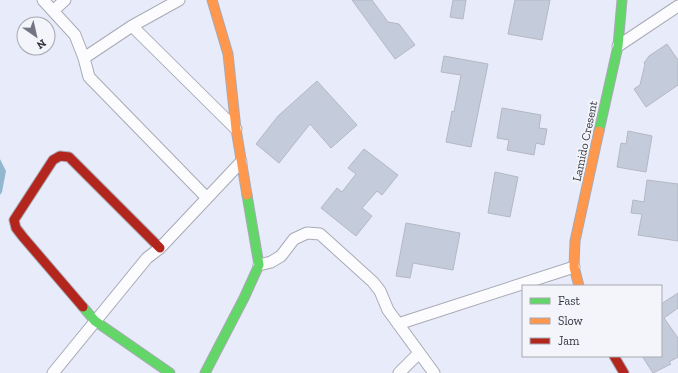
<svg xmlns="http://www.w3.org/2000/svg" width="678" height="373" font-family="'Zilla Slab',serif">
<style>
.water{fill:#92b8d0}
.building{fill:#c4ccdb;stroke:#b3b8c3}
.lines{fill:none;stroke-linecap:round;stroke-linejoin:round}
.street-casing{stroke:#a8aab5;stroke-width:13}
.fast-casing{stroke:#a8aab5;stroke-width:11}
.slow-casing{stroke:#a8aab5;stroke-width:11}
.jam-casing{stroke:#a8aab5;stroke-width:11}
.street{stroke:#fcfcfe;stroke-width:11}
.fast{stroke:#63d668;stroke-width:9}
.slow{stroke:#ff974d;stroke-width:9}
.jam{stroke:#b3261e;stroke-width:9}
.labels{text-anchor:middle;stroke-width:3.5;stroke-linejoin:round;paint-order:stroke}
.street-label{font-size:12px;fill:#343642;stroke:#f4f5fb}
</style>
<rect width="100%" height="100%" fill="#e8ebf9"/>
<path class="water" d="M0,159L6,171L2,192L0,195Z"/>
<path class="building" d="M352,0H372L388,22L399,24L415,45L395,59Z
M453,0H466L463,19L450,17Z
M515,0H550L542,40L508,34Z
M667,44L678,60V85L646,107L634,89L640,85L645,64L644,63L649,56Z
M444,56L488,64L471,147L446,142L452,111L454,112L461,75L441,72Z
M317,81L357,125L331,148L310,124L279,163L256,144L278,116Z
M502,108L541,115L539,128L547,129L544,145L536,143L534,155L507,150L509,140L497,138Z
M628,131L652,136L646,172L617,167L621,143L626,144Z
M364,149L398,175L382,195L377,191L362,208L372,216L356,236L321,208L337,188L342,192L356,174L348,168Z
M495,172L518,177L510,217L488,213Z
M647,180L678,184V241L638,235L642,214L631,213L633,200L644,202Z
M406,223L460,233L453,270L413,263L410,278L396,276Z
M678,293V308L664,318L678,338V357L669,362L671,364L653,373L642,356H661V304Z"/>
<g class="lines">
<g class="street-casing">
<path id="street" d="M43,0L75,35L84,58L89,77L207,198
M53,11L65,0
M132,26L236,129
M618,46L678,6
M84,58L132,26L179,0
M259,265L271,262L281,256L294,239L307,233L320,234L373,282L380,291L388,310L434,373
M398,324L574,267
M53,373L147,258L160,248L241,162
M399,373L419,353"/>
</g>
<g class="fast-casing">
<path id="fast" d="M599,131L618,46L622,0
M83,307L95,321L170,373
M205,373L244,298L259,265L247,195"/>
</g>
<g class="slow-casing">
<path id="slow" d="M212,0L228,54L236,129L247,195
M579,286L574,267L575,241L599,131"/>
</g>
<g class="jam-casing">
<path id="jam" d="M83,307L23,237L16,228L14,220L53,160L60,156L69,157L160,248
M614,356L624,373"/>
</g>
<use href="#street" class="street"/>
<use href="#fast" class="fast"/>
<use href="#slow" class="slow"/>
<use href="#jam" class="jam"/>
</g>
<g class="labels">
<g class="street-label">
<text transform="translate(585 141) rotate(-78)" y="4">Lamido Cresent</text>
</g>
</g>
<rect x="522" y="285" width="140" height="72" fill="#f4f5fb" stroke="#a7a9b1"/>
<rect x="530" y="298" width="20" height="6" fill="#63d668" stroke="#a7a9b1"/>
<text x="558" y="305" font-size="12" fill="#343642">Fast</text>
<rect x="530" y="318" width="20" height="6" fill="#ff974d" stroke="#a7a9b1"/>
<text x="558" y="325" font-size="12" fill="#343642">Slow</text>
<rect x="530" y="338" width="20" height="6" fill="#b3261e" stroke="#a7a9b1"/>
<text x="558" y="345" font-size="12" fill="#343642">Jam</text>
<g transform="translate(36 36) rotate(146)"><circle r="19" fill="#f4f5fb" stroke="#a7a9b1"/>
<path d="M0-3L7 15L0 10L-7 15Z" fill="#737582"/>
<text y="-6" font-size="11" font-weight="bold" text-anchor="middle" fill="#343642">N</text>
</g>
</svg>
